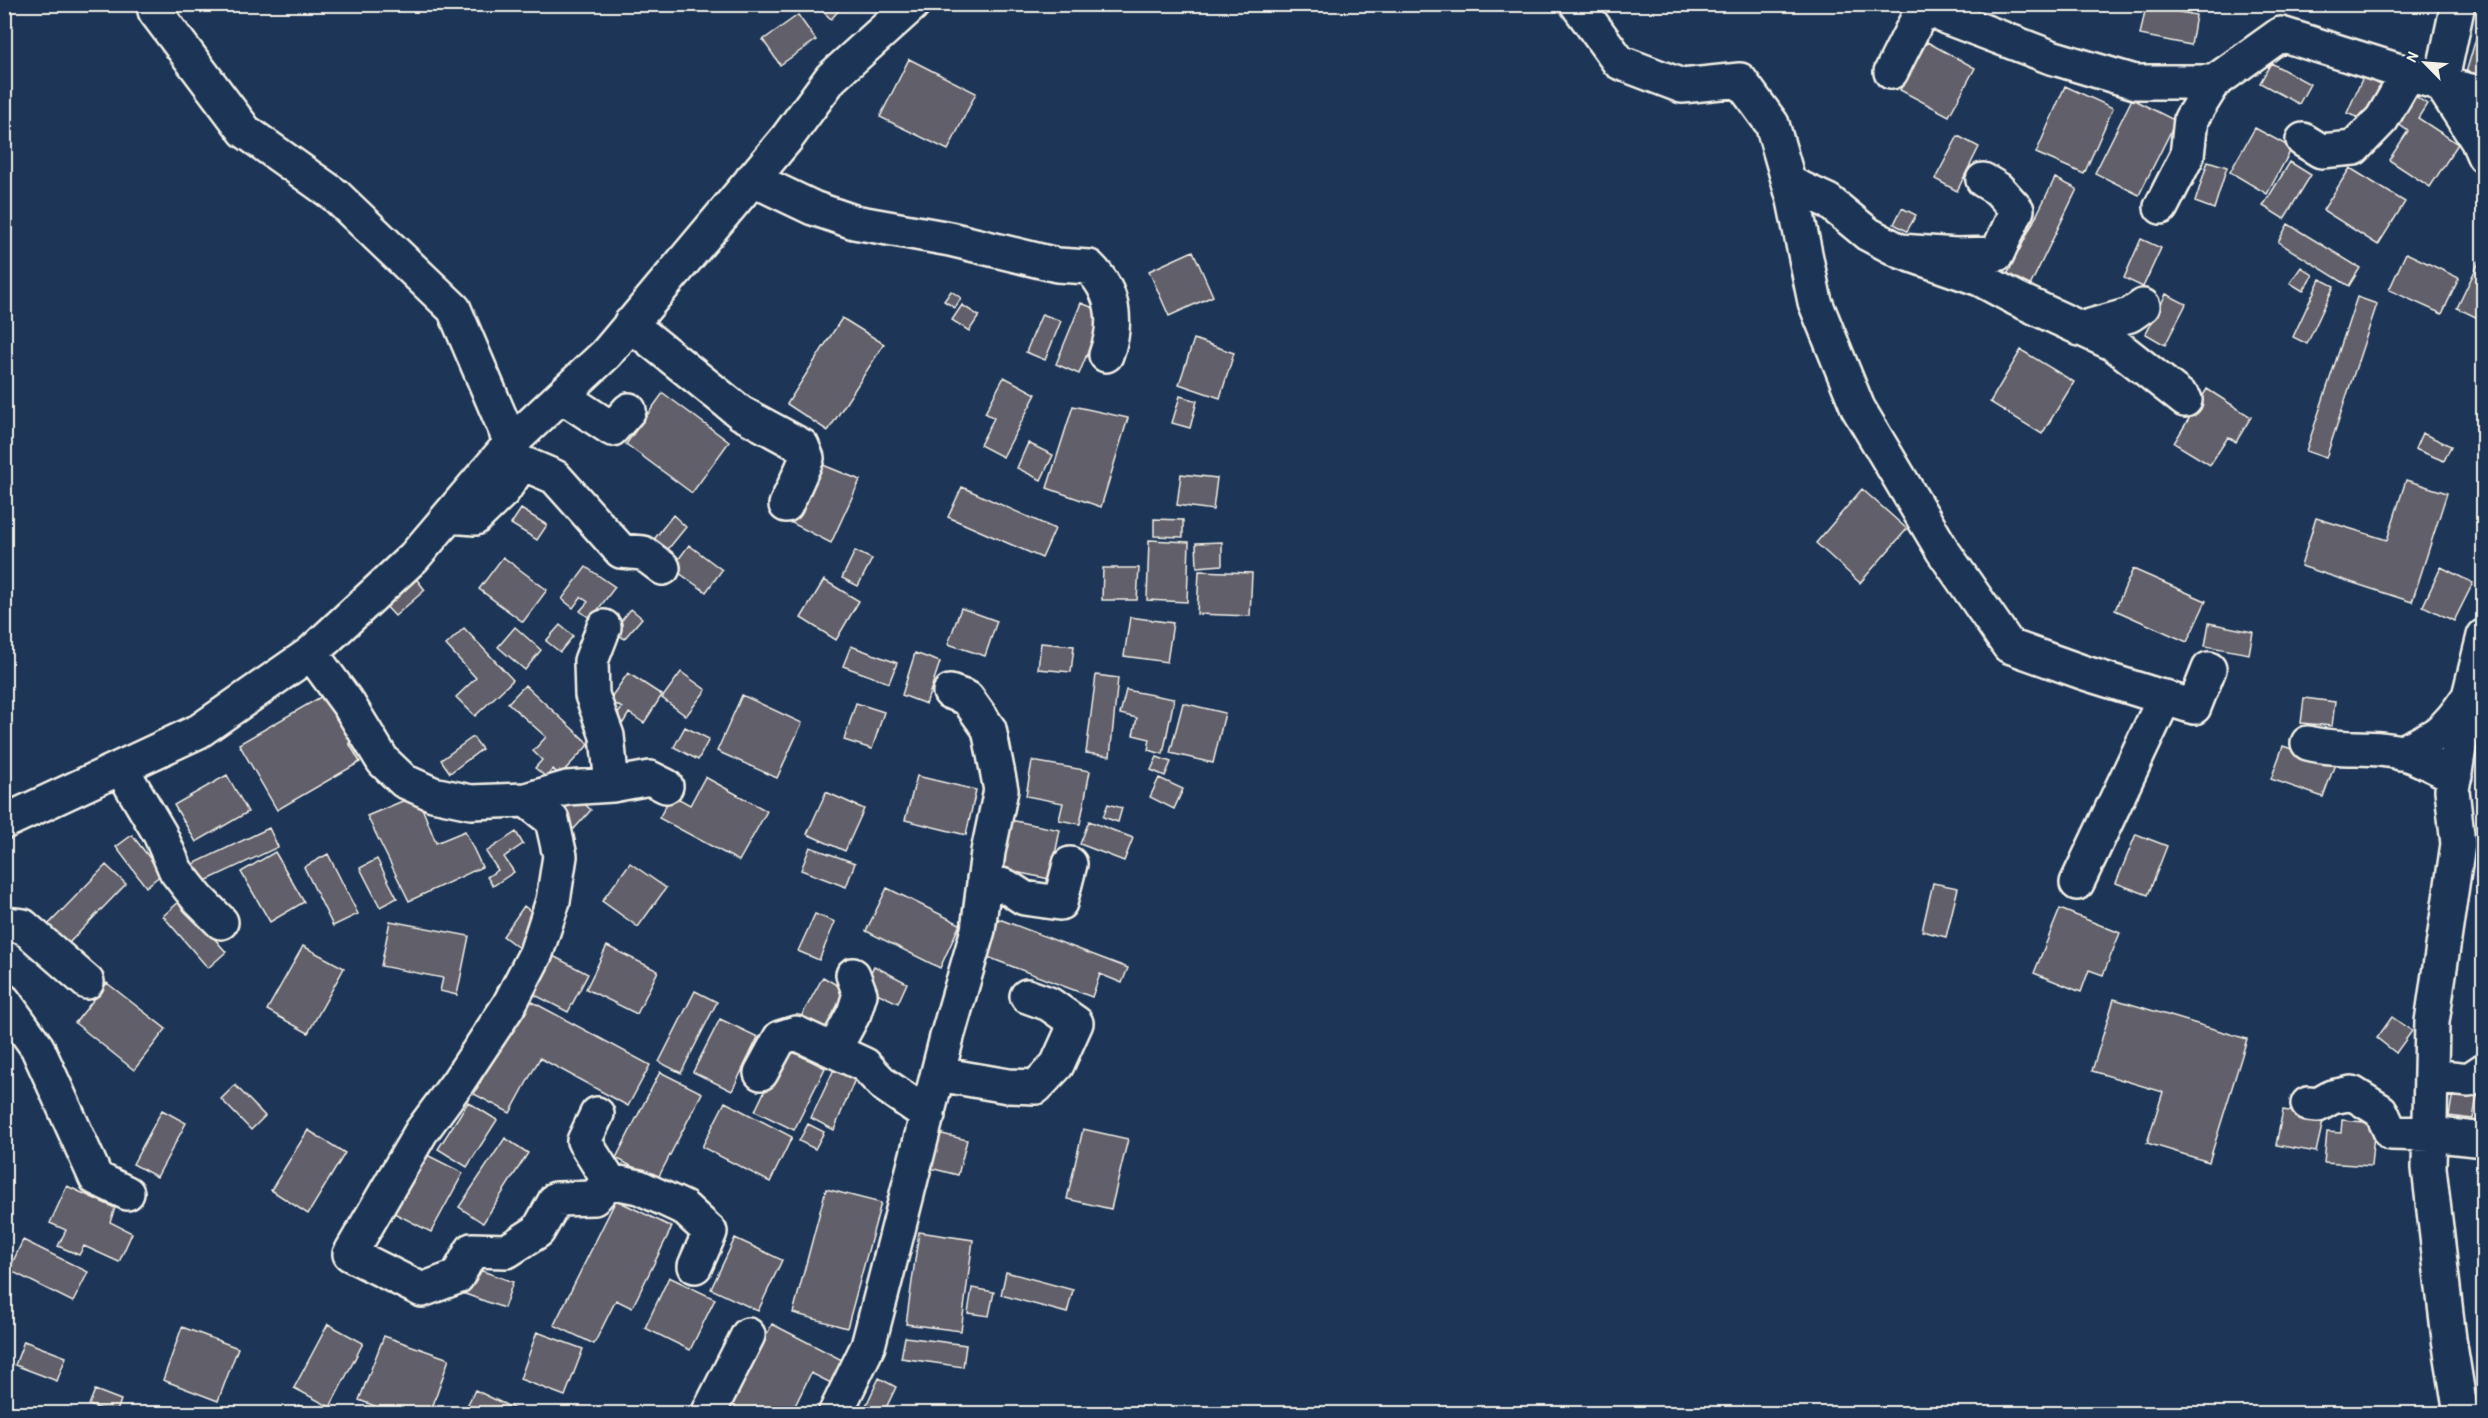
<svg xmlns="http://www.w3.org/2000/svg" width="2488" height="1418" font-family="'Patrick Hand',sans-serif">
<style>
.building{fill:#605f6b;stroke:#f4f1e8;stroke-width:1.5}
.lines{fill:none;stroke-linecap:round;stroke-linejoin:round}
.minor-casing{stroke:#f4f1e8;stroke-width:38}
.minor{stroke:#1d3557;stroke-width:33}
</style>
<rect width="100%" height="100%" fill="#1d3557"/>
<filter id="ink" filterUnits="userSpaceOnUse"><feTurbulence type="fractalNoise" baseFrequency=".0167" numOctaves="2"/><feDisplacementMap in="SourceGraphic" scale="12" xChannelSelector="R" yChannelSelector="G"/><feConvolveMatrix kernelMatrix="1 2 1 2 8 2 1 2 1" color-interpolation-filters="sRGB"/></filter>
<g filter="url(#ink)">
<path class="building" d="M815,4H845L831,19Z
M2146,6L2196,15L2191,45L2140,35Z
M2484,11V81L2465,76Z
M798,15L816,40L780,65L763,40Z
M1927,42L1975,68L1949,116L1900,90Z
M909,59L976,93L948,150L880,117Z
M2271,63L2310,84L2299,104L2260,83Z
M2363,77L2380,85L2365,120L2347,113Z
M2065,86L2113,108L2084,174L2036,153Z
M2409,92L2427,104L2418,118L2458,144L2430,187L2389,160L2408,131L2391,119Z
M2132,99L2176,121L2139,195L2095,173Z
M2255,128L2292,148L2267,194L2230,172Z
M1958,136L1979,147L1957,191L1935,179Z
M2208,161L2227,167L2214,209L2195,202Z
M2290,162L2311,175L2284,219L2263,206Z
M2350,168L2405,202L2378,245L2323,210Z
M2055,178L2077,189L2029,288L2006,277Z
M1902,208L1916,215L1907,231L1894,224Z
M2288,224L2360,268L2349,286L2278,242Z
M2141,239L2161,248L2143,287L2124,278Z
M1193,251L1213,296L1169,316L1149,271Z
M2406,253L2459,278L2442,314L2389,290Z
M2483,254H2484V321L2457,308Z
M2301,267L2313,275L2303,291L2290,283Z
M2320,279L2334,286L2307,344L2293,337Z
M951,291L961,298L955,308L944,301Z
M2166,294L2186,304L2165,345L2146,334Z
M2357,297L2377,304L2326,458L2306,451Z
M1081,303L1104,312L1079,374L1056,364Z
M962,305L979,316L969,331L952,320Z
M1042,314L1061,321L1045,360L1026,352Z
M842,318L884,344L828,431L787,404Z
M1194,339L1234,353L1220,398L1179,384Z
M2021,350L2074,382L2042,434L1990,402Z
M1004,377L1036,394L1003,457L980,445L994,418L985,413Z
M2207,389L2251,417L2236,442L2228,437L2210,465L2174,443Z
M663,393L729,442L692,493L626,444Z
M1180,396L1197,401L1190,428L1172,423Z
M1073,406L1128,418L1101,507L1047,488Z
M2422,433L2451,446L2444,461L2415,449Z
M1028,443L1053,455L1041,480L1017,468Z
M818,463L860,480L831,543L790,522Z
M1181,474L1217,478L1213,510L1177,505Z
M2406,480L2447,493L2412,602L2301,566L2316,518L2387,540Z
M962,487L1055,529L1042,558L948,517Z
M1862,489L1907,529L1860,583L1816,543Z
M521,509L547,525L537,540L511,524Z
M673,515L686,527L665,553L652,542Z
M1154,519L1183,520V537L1154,536Z
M1149,540L1189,542L1187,602L1147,600Z
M1222,542V565L1197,567L1196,543Z
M689,545L722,570L706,592L672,568Z
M855,551L872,559L858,586L842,578Z
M503,557L547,590L523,622L479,589Z
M586,567L615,587L591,619L580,611L588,602L581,597L573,608L562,599Z
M2441,567L2473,583L2454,621L2423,606Z
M1103,568H1139L1137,600H1102Z
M2133,569L2206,601L2187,642L2115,610Z
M1199,571L1252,573L1250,616L1197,614Z
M414,576L425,590L395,616L383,603Z
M824,580L859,601L836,640L801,618Z
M961,608L997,621L985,656L948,644Z
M631,609L642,618L624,639L614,630Z
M1130,617L1173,623L1167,662L1124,656Z
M2209,623L2253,632L2249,654L2205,646Z
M560,625L573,636L560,652L546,641Z
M515,627L541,650L525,670L498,647Z
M464,628L513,680L475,716L456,697L476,678L446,645Z
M1041,643L1074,646L1071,672L1038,669Z
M851,646L897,663L889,683L843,666Z
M915,653L940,662L926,704L902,695Z
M681,672L706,690L686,716L662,698Z
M628,673L662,695L644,723L629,713L623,723L615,718L622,708L609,700Z
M1096,675L1118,678L1110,756L1086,753Z
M525,685L589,744L560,775L553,769L546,777L535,768L542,760L533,751L546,737L508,703Z
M1126,690L1174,699L1163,754L1148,750L1150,739L1133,735L1137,718L1120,714Z
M331,691L358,738L349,743L360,762L277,810L239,744Z
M742,695L802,723L777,778L717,751Z
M2304,698L2335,702L2332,726L2301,723Z
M856,703L884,712L872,749L844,740Z
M1183,703L1225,713L1213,763L1170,753Z
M685,727L709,739L698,760L674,747Z
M473,737L482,749L450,773L441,760Z
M2283,746L2335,764L2323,797L2271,779Z
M1157,757L1171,762L1165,776L1151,770Z
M1032,761L1090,771L1080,824L1059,820L1063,803L1026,796Z
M227,775L248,812L196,842L174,805Z
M917,776L976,790L966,835L905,820Z
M705,777L767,811L739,861L659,818L672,795L690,805Z
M1159,778L1183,789L1174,809L1150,797Z
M826,792L864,809L845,851L807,834Z
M574,794L591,810L574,829L557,814Z
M417,795L436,843L465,831L482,867L409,901L367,816Z
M1108,804L1122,808L1118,822L1103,817Z
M1005,819L1060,830L1050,879L996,868Z
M1089,821L1133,838L1124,861L1080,844Z
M269,828L278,847L201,883L193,864Z
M516,832L523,844L504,857L514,872L493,886L487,877L498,870L486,852Z
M2136,834L2167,846L2148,895L2116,883Z
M132,835L162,874L146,887L116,847Z
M810,847L855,863L846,887L801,870Z
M275,852L304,902L270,922L241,872Z
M328,854L358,914L333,926L304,867Z
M377,859L397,898L380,907L360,868Z
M630,863L666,888L638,927L602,901Z
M106,865L126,884L65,947L45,928Z
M1933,883L1958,888L1946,937L1922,931Z
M887,888L960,924L940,968L866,931Z
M181,900L226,952L208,968L163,916Z
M524,906L541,919L520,949L503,936Z
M2060,909L2120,933L2103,975L2089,970L2081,992L2034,973Z
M815,914L835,922L819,960L798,951Z
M999,919L1128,968L1122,983L1100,974L1092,997L985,956Z
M390,921L469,936L457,995L440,991L443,978L381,966Z
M303,946L344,968L308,1033L267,1010Z
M607,946L658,971L637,1014L586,989Z
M551,955L588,974L568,1012L531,993Z
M874,966L907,983L898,1003L864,987Z
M823,977L847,991L825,1030L801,1017Z
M107,983L166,1029L134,1070L75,1023Z
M695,991L717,1002L681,1073L659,1062Z
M525,998L650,1065L628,1106L540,1058L510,1113L474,1094Z
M2114,999L2247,1039L2209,1162L2147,1143L2163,1092L2092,1071Z
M2392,1017L2412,1031L2396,1053L2377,1038Z
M720,1019L758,1037L732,1091L693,1072Z
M785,1048L825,1068L794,1130L755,1111Z
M837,1063L857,1074L834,1130L811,1118Z
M660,1072L702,1093L657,1180L616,1158Z
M235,1085L265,1116L251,1130L221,1099Z
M2453,1092L2477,1096L2473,1119L2449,1116Z
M468,1102L497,1120L467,1167L438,1149Z
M725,1102L792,1137L770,1182L702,1147Z
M162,1110L186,1123L157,1177L133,1164Z
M2283,1110L2324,1117L2316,1152L2276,1145Z
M2342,1120L2375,1123L2371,1166L2324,1163L2327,1132L2341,1133Z
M808,1124L824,1132L815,1149L799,1141Z
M1083,1129L1128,1139L1111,1209L1067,1199Z
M308,1130L345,1153L308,1214L271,1190Z
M938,1133L967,1140L958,1175L930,1168Z
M505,1138L528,1153L483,1223L459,1207Z
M423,1153L463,1173L431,1232L392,1212Z
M67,1186L115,1208L110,1222L132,1233L119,1262L84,1246L79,1255L58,1246L66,1230L50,1223Z
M826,1189L881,1203L847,1328L793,1313Z
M616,1200L672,1227L632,1308L616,1300L594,1344L554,1325Z
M919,1232L973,1240L961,1331L906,1324Z
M735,1238L782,1260L758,1311L711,1289Z
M23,1240L88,1272L73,1302L9,1270Z
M474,1268L513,1282L504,1308L465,1294Z
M1006,1272L1073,1290L1067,1313L1001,1295Z
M669,1277L715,1299L690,1350L645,1328Z
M972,1288L994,1292L989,1316L968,1313Z
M328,1324L363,1343L330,1407L294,1388Z
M772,1324L846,1362L835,1385L811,1373L791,1414H727Z
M182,1327L238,1348L218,1401L163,1380Z
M537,1332L583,1349L565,1396L520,1379Z
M384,1336L449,1359L430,1414H396L359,1400Z
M905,1337L966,1345L963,1367L901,1358Z
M24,1341L66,1357L57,1381L15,1365Z
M879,1378L896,1387L883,1414H862Z
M95,1390L121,1400L116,1414L89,1405Z
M475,1390L525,1414H463Z
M298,1405L322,1414H295Z"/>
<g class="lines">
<g class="minor-casing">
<path id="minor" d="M154,4L155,11L245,131L335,195L454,309L511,443
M1577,4L1619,62L1682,86L1740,80L1772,124L1794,200L1815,302L1858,408L1943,551L2009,646L2085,673L2194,707L2209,669
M1921,4L1946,17L2051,57L2135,82H2214L2281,34L2441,84L2484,94
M2458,4L2441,84L2477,140L2484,156
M1891,72L1924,6
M2303,140L2321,151L2354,148L2382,119L2408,74
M752,179L813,208L854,222L950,239L1057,265L1089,267C1114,291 1118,323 1106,355
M1789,183L1828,201L1868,234L1900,251L1956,255L1997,254L2017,210L1998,189L1983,180
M2161,207L2187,156L2191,119L2214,82
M1900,251L1980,279L2017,299L2114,344L2185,400
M630,324L741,413L802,446L807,458L786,505
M2080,329L2130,315L2143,306
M562,396L612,429L629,410
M450,516L475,518L503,491L522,463L555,477L621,551L643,553L663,568
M604,627L591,661L592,695L607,736L612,785
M311,653L349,705L383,761L404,781L433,794L471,802L526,800L567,788L612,785L650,778L666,786
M2308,743C2340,752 2375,744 2407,754C2423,759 2439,769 2455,776
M2400,753C2435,737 2445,732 2467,699
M121,768L160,834L176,871L198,899L221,922
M526,800L552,820L560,856L553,901L536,953L509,1005L458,1082L421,1132L350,1254L422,1290L457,1277L472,1250L507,1251L538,1231L556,1199L594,1198L609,1181L639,1187L684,1208L710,1232L695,1266
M4,822L199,731L311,653L414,557L511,443L606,354L787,138L831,78L913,4
M984,879L1007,887L1024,898L1060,903L1070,864
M2077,883L2165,697
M4,924L23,926L87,982
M4,1001L37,1047L96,1178L127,1193
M834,1050L854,1013L860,994L853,975
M761,1073L780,1038L796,1033L865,1065L883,1084L928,1115
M938,1074L1008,1086L1036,1087L1057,1065L1076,1023L1049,1004L1027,996
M2432,1076L2469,1080L2484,1070
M2308,1104L2318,1105L2332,1097L2352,1093L2381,1111L2391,1133L2430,1134L2484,1140
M597,1114L584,1141L609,1181
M708,1414L748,1335
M835,1414L868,1346L887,1273L947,1037L978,930L988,852L1001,790L989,729L967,698L950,692
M2461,1414L2449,1339L2429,1168L2432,1022L2458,844L2452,790L2465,712L2484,636"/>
</g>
<use href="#minor" class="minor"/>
</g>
</g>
<rect width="2488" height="1418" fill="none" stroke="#1d3557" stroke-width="24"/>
<rect x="12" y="12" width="2464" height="1394" fill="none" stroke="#f4f1e8" stroke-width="2" filter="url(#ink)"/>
<g transform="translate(2425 63) rotate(295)" stroke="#1d3557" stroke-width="4.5" paint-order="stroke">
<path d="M0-4.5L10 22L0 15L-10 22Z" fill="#f4f1e8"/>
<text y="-9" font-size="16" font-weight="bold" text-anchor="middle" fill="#f4f1e8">N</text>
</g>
</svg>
